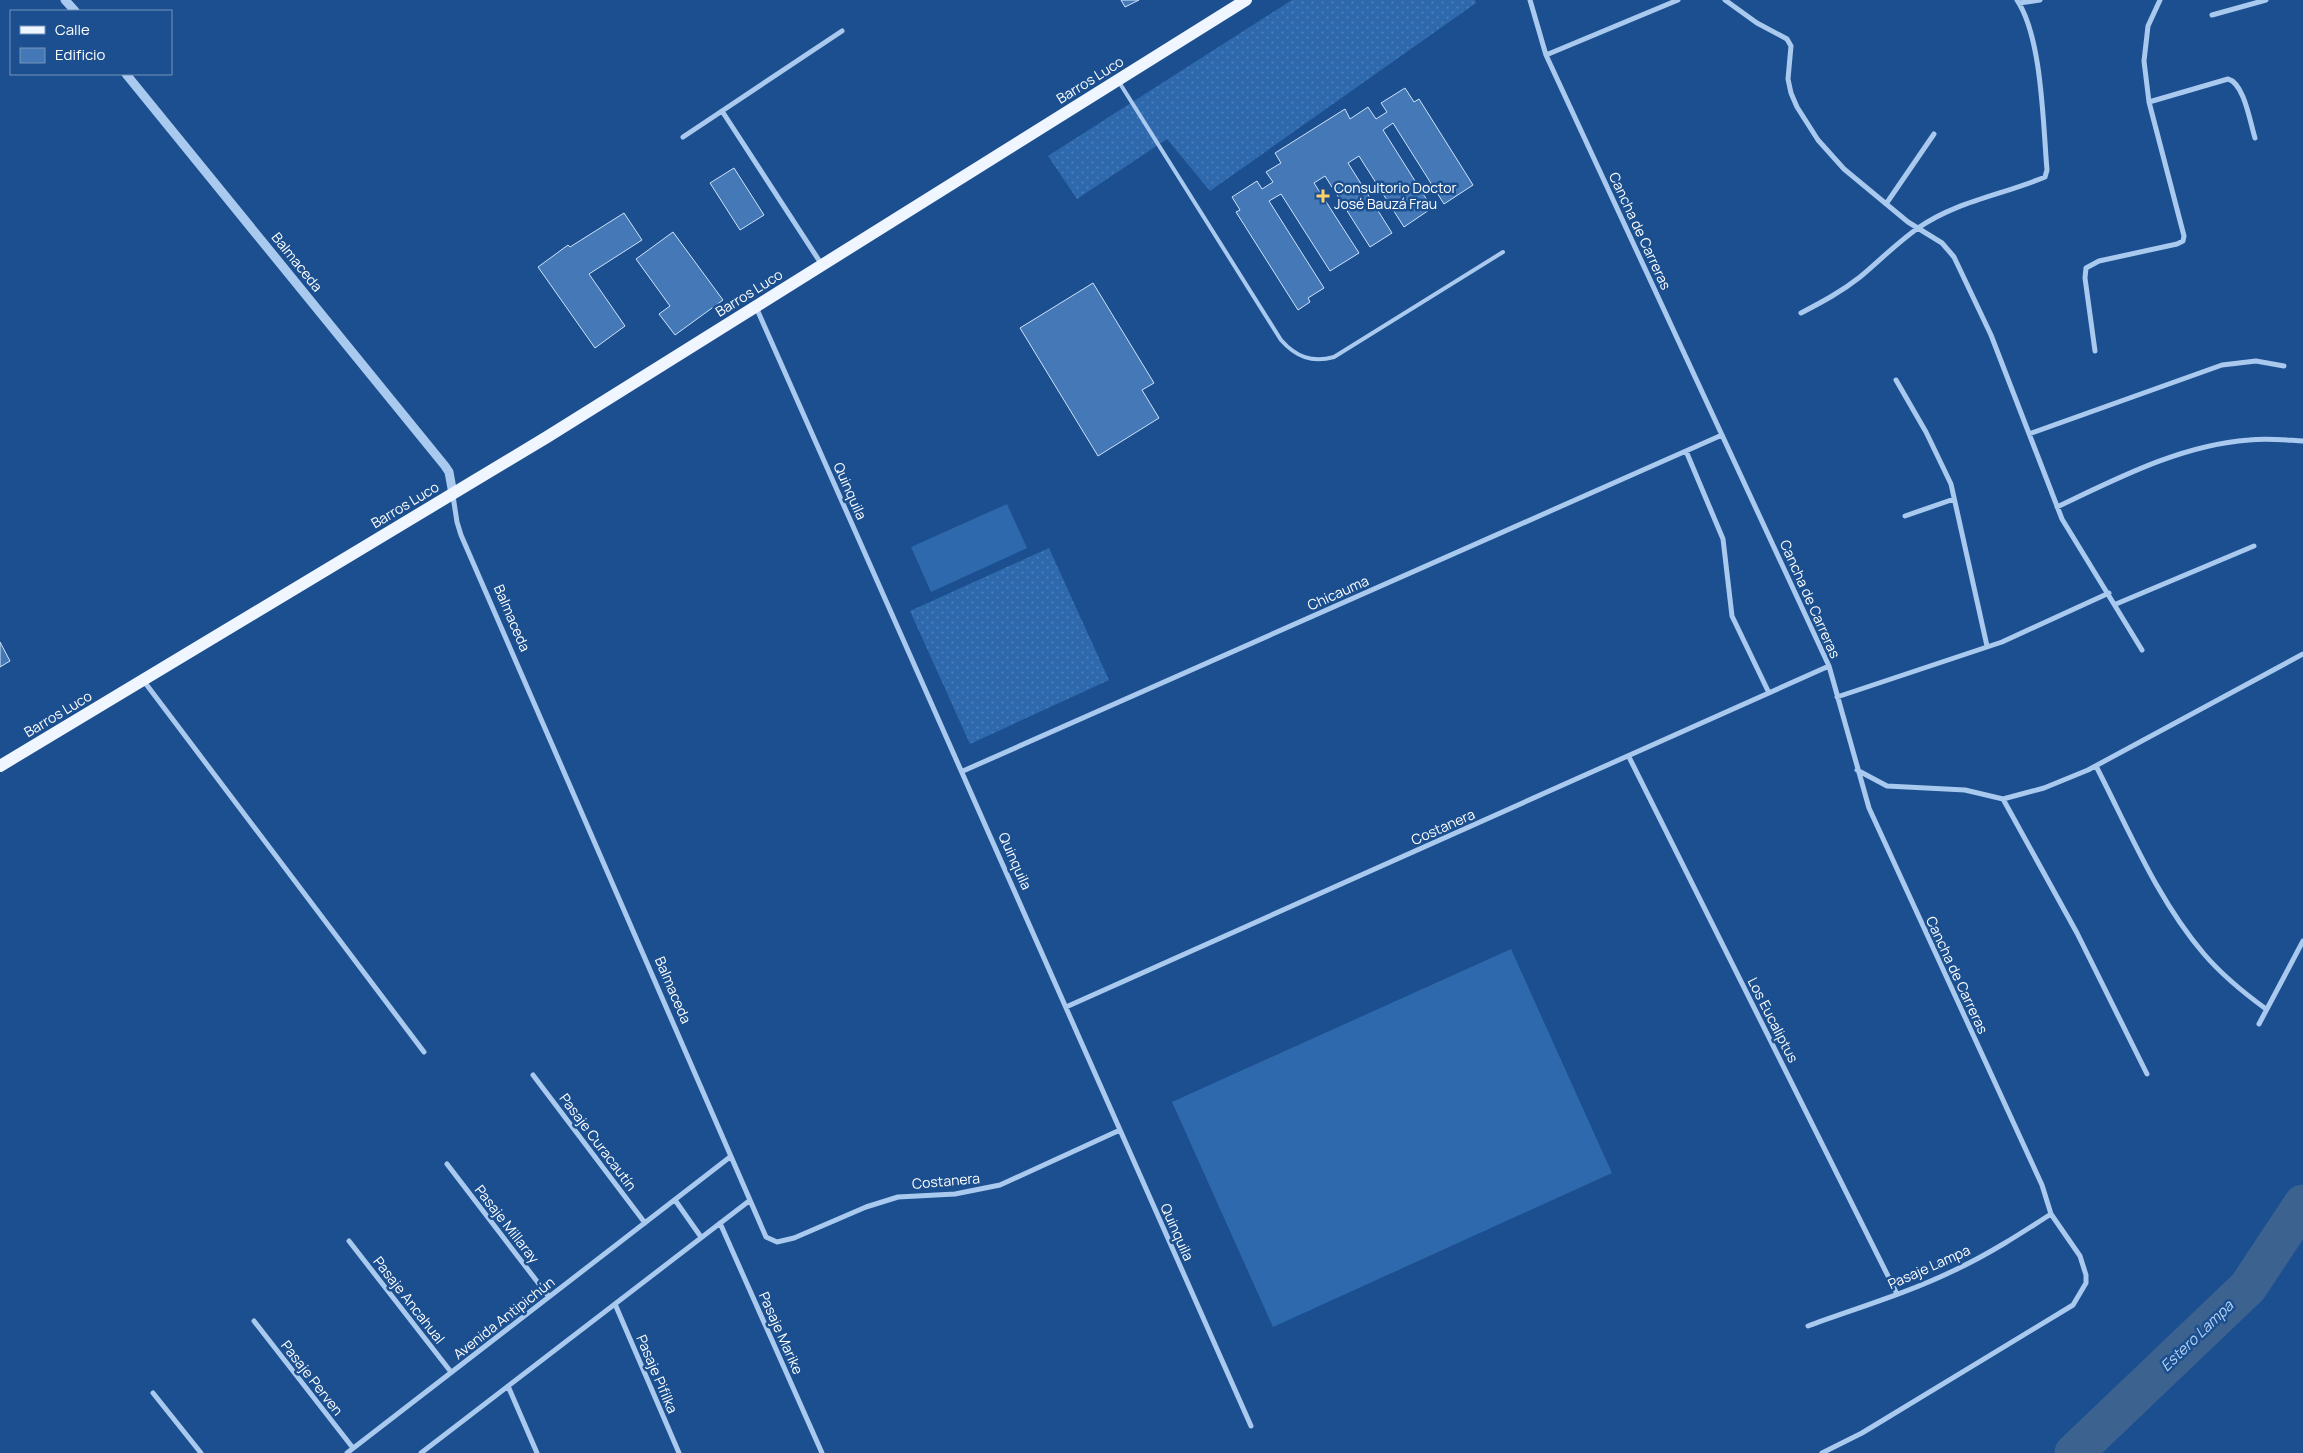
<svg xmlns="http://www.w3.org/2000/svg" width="2303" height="1453" font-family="Manrope,sans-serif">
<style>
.grass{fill:url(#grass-dots)}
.garden{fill:#2e69ad}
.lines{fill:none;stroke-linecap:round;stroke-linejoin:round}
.river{stroke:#3c6290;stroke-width:39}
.building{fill:#4478b7;stroke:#cfe3fa}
.service{stroke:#a9c9ee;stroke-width:4}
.minor{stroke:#a9c9ee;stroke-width:5}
.tertiary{stroke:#a9c9ee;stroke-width:9}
.primary{stroke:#f0f6ff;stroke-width:12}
.poi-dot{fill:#ffd166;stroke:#1b4f8f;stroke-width:2}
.labels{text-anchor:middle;stroke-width:5;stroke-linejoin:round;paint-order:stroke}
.street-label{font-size:14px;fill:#fff;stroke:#1b4f8f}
.poi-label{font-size:14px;fill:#fff;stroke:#1b4f8f;text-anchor:start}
.water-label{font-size:15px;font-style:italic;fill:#b5d3f5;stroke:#1b4f8f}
</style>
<defs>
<pattern id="grass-dots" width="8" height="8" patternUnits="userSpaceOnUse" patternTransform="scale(1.25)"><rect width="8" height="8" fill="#2e69ad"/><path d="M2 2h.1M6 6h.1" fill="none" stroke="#4d80b9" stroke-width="1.8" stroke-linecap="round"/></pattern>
</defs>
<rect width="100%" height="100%" fill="#1b4f8f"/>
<path class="grass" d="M1292,0H1475L1476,3L1210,191L1167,139L1077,199L1048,156Z
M1049,548L1109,680L970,744L910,611Z"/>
<path class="garden" d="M1007,504L1027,548L931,592L911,547Z
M1511,949L1612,1173L1273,1327L1172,1102Z"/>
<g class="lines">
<path class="river" d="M2074,1453L2248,1287L2303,1204"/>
</g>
<path class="building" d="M1121,0H1139L1125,7Z
M1405,88L1414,102L1419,99L1473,185L1444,204L1393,123L1383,130L1432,208L1404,227L1359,156L1348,163L1392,233L1370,247L1325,176L1314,183L1359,253L1330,271L1281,194L1269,201L1324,288L1308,298L1310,302L1298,310L1236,212L1240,210L1232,197L1257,181L1262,189L1273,182L1266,172L1281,163L1275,153L1345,109L1350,119L1368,107L1376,119L1387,112L1381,103Z
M734,168L764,215L740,230L710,183Z
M624,213L642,240L589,274L625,326L595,348L538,267L568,245L570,247Z
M673,232L723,300L675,335L659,314L670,306L636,259Z
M1093,283L1154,383L1142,390L1159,418L1098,456L1020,328Z
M0,642L10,661L0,667Z"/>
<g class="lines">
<path class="service" d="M1119,82L1281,340C1296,357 1312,363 1334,357L1503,252"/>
<path class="minor" d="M1530,0L1546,55L1829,666L1869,808L2042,1185L2051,1214L2080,1256L2086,1275V1283L2073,1305L1862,1433L1822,1453
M1725,0L1757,23L1787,39L1791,46L1788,79L1791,93L1797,107L1818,140L1844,169L1908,222L1942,243L1954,257L1991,335L2062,519L2142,650
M2019,3L2040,0
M2212,15L2266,0
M1546,55L1678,0
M2149,102L2228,79C2244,83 2250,122 2255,138
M722,111L822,265
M683,137L842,31
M1886,204L1934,134
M756,307L1251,1426
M1801,313C1822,302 1841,292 1860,277C1879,261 1897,243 1918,228C1957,201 2002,195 2045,177L2047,170C2043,124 2042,37 2017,0
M2095,351L2085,278L2086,268L2099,261L2177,244L2183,241L2184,236L2149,102L2144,61L2148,26L2160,0
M1896,380L1926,432L1951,484L1987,646
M2029,434L2222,365L2256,361L2284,366
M1686,451L1723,539L1732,616L1769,693
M453,496L457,522L461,535L766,1237L777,1242L794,1238L866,1207L898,1197L955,1194L1000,1185L1120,1130
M2057,507C2118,478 2181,445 2249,440C2267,438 2285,440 2303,441
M1905,516L1954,499
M2116,604L2254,546
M143,680L424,1052
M1837,697L2002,642L2109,593
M1629,757L1897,1294
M2096,766C2129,830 2157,899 2204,954C2222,975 2244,993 2266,1009
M1857,770L1887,786L1965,790L2003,799L2044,788L2088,770L2303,654
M963,771L1722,435
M2003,799L2077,933L2147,1074
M1066,1007L1829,666
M2259,1024L2303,941
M533,1075L645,1223
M447,1164L549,1297
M675,1200L701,1237
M720,1223L822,1453
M349,1241L451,1372
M615,1304L679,1453
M254,1321L353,1448
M1808,1326C1857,1308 1908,1293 1955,1270C1989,1254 2020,1234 2051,1214
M508,1386L537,1453
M153,1393L201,1453
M347,1453L730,1157
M421,1453L749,1201"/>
<path class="tertiary" d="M65,0L75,11
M126,74L445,466L449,472L453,494"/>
<path class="primary" d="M0,766L547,437L1246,0"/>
</g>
<path class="poi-dot" d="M1320.5 188.5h5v5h5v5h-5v5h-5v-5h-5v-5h5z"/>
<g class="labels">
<g class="street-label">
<text transform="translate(1090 80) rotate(-32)" y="5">Barros Luco</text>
<text transform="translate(1640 231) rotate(65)" y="5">Cancha de Carreras</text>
<text transform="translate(297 262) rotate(51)" y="5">Balmaceda</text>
<text transform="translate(749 293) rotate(-32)" y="5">Barros Luco</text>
<text transform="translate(850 491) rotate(66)" y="5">Quinquila</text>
<text transform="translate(405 505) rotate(-31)" y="5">Barros Luco</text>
<text transform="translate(1338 593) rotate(-24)" y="5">Chicauma</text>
<text transform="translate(1810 599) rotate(66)" y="5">Cancha de Carreras</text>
<text transform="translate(512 618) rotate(67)" y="5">Balmaceda</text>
<text transform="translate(58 714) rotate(-31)" y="5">Barros Luco</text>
<text transform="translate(1443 827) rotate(-24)" y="5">Costanera</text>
<text transform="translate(1015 861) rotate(66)" y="5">Quinquila</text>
<text transform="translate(1957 975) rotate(65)" y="5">Cancha de Carreras</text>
<text transform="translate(673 990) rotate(67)" y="5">Balmaceda</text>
<text transform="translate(1773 1020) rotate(63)" y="5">Los Eucaliptus</text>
<text transform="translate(598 1142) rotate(53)" y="5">Pasaje Curacautín</text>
<text transform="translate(946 1181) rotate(-5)" y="5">Costanera</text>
<text transform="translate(507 1224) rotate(52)" y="5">Pasaje Millaray</text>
<text transform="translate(1177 1232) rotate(66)" y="5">Quinquila</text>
<text transform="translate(1929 1267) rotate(-24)" y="5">Pasaje Lampa</text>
<text transform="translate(409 1300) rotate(52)" y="5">Pasaje Ancahual</text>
<text transform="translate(504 1318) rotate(-38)" y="5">Avenida Antipichún</text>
<text transform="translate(781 1333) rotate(66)" y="5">Pasaje Marike</text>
<text transform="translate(657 1374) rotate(67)" y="5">Pasaje Pifilka</text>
<text transform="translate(312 1378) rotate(52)" y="5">Pasaje Perven</text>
</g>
<g class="poi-label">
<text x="1334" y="193">Consultorio Doctor<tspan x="1334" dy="16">José Bauzá Frau</tspan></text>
</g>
<g class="water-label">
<text transform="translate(2197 1336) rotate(-44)" y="5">Estero Lampa</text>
</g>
</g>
<rect x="10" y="10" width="162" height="65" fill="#1b4f8f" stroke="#7695bc"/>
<rect x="20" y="26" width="25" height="8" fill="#f0f6ff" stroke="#7695bc"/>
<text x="55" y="35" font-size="15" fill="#ffffff">Calle</text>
<rect x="20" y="48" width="25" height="15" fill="#4478b7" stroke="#7695bc"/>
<text x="55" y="60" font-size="15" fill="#ffffff">Edificio</text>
</svg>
